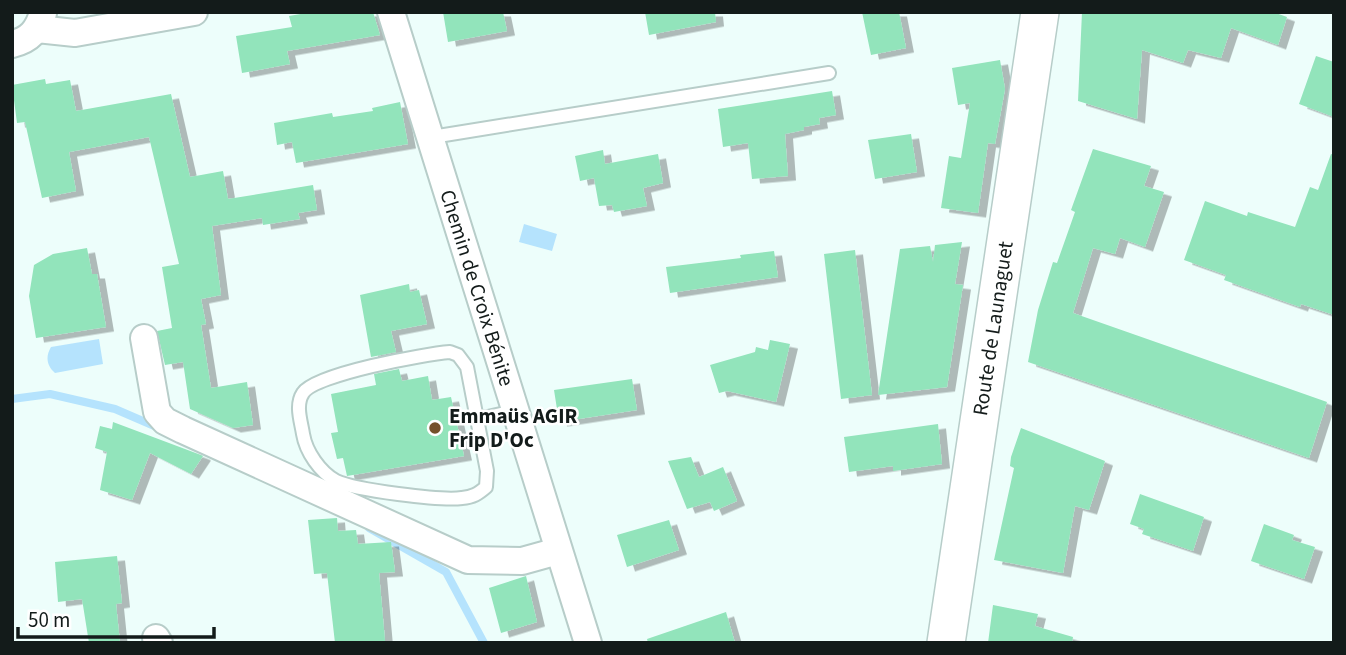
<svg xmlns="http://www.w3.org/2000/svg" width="1346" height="655" font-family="'Source Sans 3',sans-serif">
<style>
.water{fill:#b5e3fd}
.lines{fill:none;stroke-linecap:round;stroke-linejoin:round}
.stream{stroke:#b5e3fd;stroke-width:8}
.building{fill:#92e4bb;filter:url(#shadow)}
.lane-casing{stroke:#b7cdc9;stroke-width:16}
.street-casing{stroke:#b7cdc9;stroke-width:30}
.secondary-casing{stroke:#b7cdc9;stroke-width:40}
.lane{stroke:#fff;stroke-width:12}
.street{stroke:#fff;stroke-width:26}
.secondary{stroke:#fff;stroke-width:37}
.poi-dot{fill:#74502a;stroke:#fff;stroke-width:2.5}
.labels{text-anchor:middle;stroke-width:5;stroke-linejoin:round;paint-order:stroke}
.street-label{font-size:21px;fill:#131b1a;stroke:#fff}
.poi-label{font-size:21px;font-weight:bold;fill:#131b1a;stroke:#fff;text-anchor:start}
</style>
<defs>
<filter id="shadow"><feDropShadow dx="8" dy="4.5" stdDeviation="0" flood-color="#0004"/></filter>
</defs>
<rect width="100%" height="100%" fill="#edfefb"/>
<path class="water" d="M524,224L557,234L552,251L519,242Z
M99,339L103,364L55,373C47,366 45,357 51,347Z"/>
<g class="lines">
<path class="stream" d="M12,399L50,394L115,409L159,428
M369,528L446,572L484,643"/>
</g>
<path class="building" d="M312,12H373L380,35L287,51L290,64L242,73L236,36L292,27L289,16Z
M443,12H503L507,31L448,42Z
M645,12H715L716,22L649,35Z
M862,12H899L906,48L871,55Z
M1082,12H1273L1287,17L1278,45L1231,28L1221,58L1188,50L1183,63L1142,50L1137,119L1078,101Z
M1316,56L1334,62V117L1299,104Z
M1000,60L1005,89L995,144L988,143L978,213L941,208L949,156L961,158L970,103L958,105L952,68Z
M45,79L46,84L70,80L76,111L171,94L190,177L223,171L228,199L313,185L317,210L298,213L300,219L263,225L262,218L212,226L221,295L201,299L206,324L201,325L211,388L247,382L253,425L233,428L190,409L183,362L165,365L157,331L172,328L162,267L179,264L149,137L69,152L76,191L42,198L25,122L17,123L12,85Z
M832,91L836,115L819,118L820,124L804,127V130L785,134L788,176L752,179L748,143L723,147L718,109Z
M400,102L408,144L296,163L292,142L277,145L274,123L332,113L333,117L373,111L372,108Z
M911,134L917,172L875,179L868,140Z
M1093,149L1151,166L1144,186L1164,192L1145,247L1120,238L1115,254L1093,248L1073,313L1327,402L1309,458L1028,362L1038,310L1053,262L1057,263L1075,212L1071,210Z
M603,150L605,164L658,154L663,183L643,188L647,206L614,212L612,205L599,206L594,178L580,181L575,156Z
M1331,154L1334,155V315L1301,304L1300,307L1224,280L1226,275L1184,260L1205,201L1247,216L1248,212L1295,227L1310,187L1318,190Z
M962,242L955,284L963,285L947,387L878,395L900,249L930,246L933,262L935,245Z
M87,248L92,274H97L106,327L36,338L29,296L34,265L53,254Z
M855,250L872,395L841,399L824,254Z
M774,251L778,277L670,293L666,267L741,258L740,255Z
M409,284L410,292L419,290L427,324L391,331L396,352L371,357L360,295Z
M770,340L790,344L776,402L727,391L719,393L710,365L755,352L756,347L768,350Z
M399,369L402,381L428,376L432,400L451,397L464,456L347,476L343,458L337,459L331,433L338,432L331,394L376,385L374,374Z
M632,379L637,410L559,422L554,390Z
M113,422L201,455L203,456L191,474L150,453L132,500L100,490L107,452L95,448L100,426L112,429Z
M938,424L942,464L893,471V466L849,472L844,437Z
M1021,428L1105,461L1089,510L1075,506L1063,573L994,560L1014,468L1010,466L1011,457Z
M691,457L699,477L723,467L737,501L714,511L710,502L687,509L668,461Z
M1140,494L1204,517L1193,551L1142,534L1144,529L1130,524Z
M337,518L338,531L356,530L358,544L391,542L395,572L379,573L385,641L335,643L327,573L314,574L308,520Z
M669,520L679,550L627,567L617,535Z
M1264,524L1294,535L1292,540L1315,547L1304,579L1251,561Z
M117,556L122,603L116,604L120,643H89L82,599L58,602L55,562Z
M526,576L537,622L501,633L489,588Z
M993,605L1038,614L1035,626L1073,637L1072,643H988Z
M726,612L735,643H648L647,639Z"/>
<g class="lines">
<g class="lane-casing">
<path id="lane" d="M432,137L829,73
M450,352L458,355L467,367L487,471L486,487C478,494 473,497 462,498C441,501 355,490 336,481C320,472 306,452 303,434C301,421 295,405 303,393C315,374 425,354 450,352Z
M479,419L514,411"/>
</g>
<g class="street-casing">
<g id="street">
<path id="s1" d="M391,12L588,643"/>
<path d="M37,29L75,33L194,12"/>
<path d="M12,44C30,40 38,30 43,13"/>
<path d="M144,338L157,412L165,421L183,430L468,560L522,561L558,551"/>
<path d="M156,638L159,643"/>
</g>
</g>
<g class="secondary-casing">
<g id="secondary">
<path id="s2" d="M946,643L1040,12"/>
</g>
</g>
<use href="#lane" class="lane"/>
<use href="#street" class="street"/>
<use href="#secondary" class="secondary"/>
</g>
<circle class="poi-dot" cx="435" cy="428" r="7"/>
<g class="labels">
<g class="street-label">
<text dy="7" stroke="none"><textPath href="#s1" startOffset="289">Chemin de Croix Bénite</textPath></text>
<text dy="7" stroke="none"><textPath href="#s2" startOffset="318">Route de Launaguet</textPath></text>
</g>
<g class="poi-label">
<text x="449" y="423">Emmaüs AGIR<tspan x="449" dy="24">Frip D'Oc</tspan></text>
</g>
</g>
<rect width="1346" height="655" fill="none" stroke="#131b1a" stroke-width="28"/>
<path d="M18 627v10h196v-10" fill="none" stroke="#131b1a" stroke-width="3.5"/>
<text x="28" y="627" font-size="21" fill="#131b1a" stroke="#ffffff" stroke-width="5" paint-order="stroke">50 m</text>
</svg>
